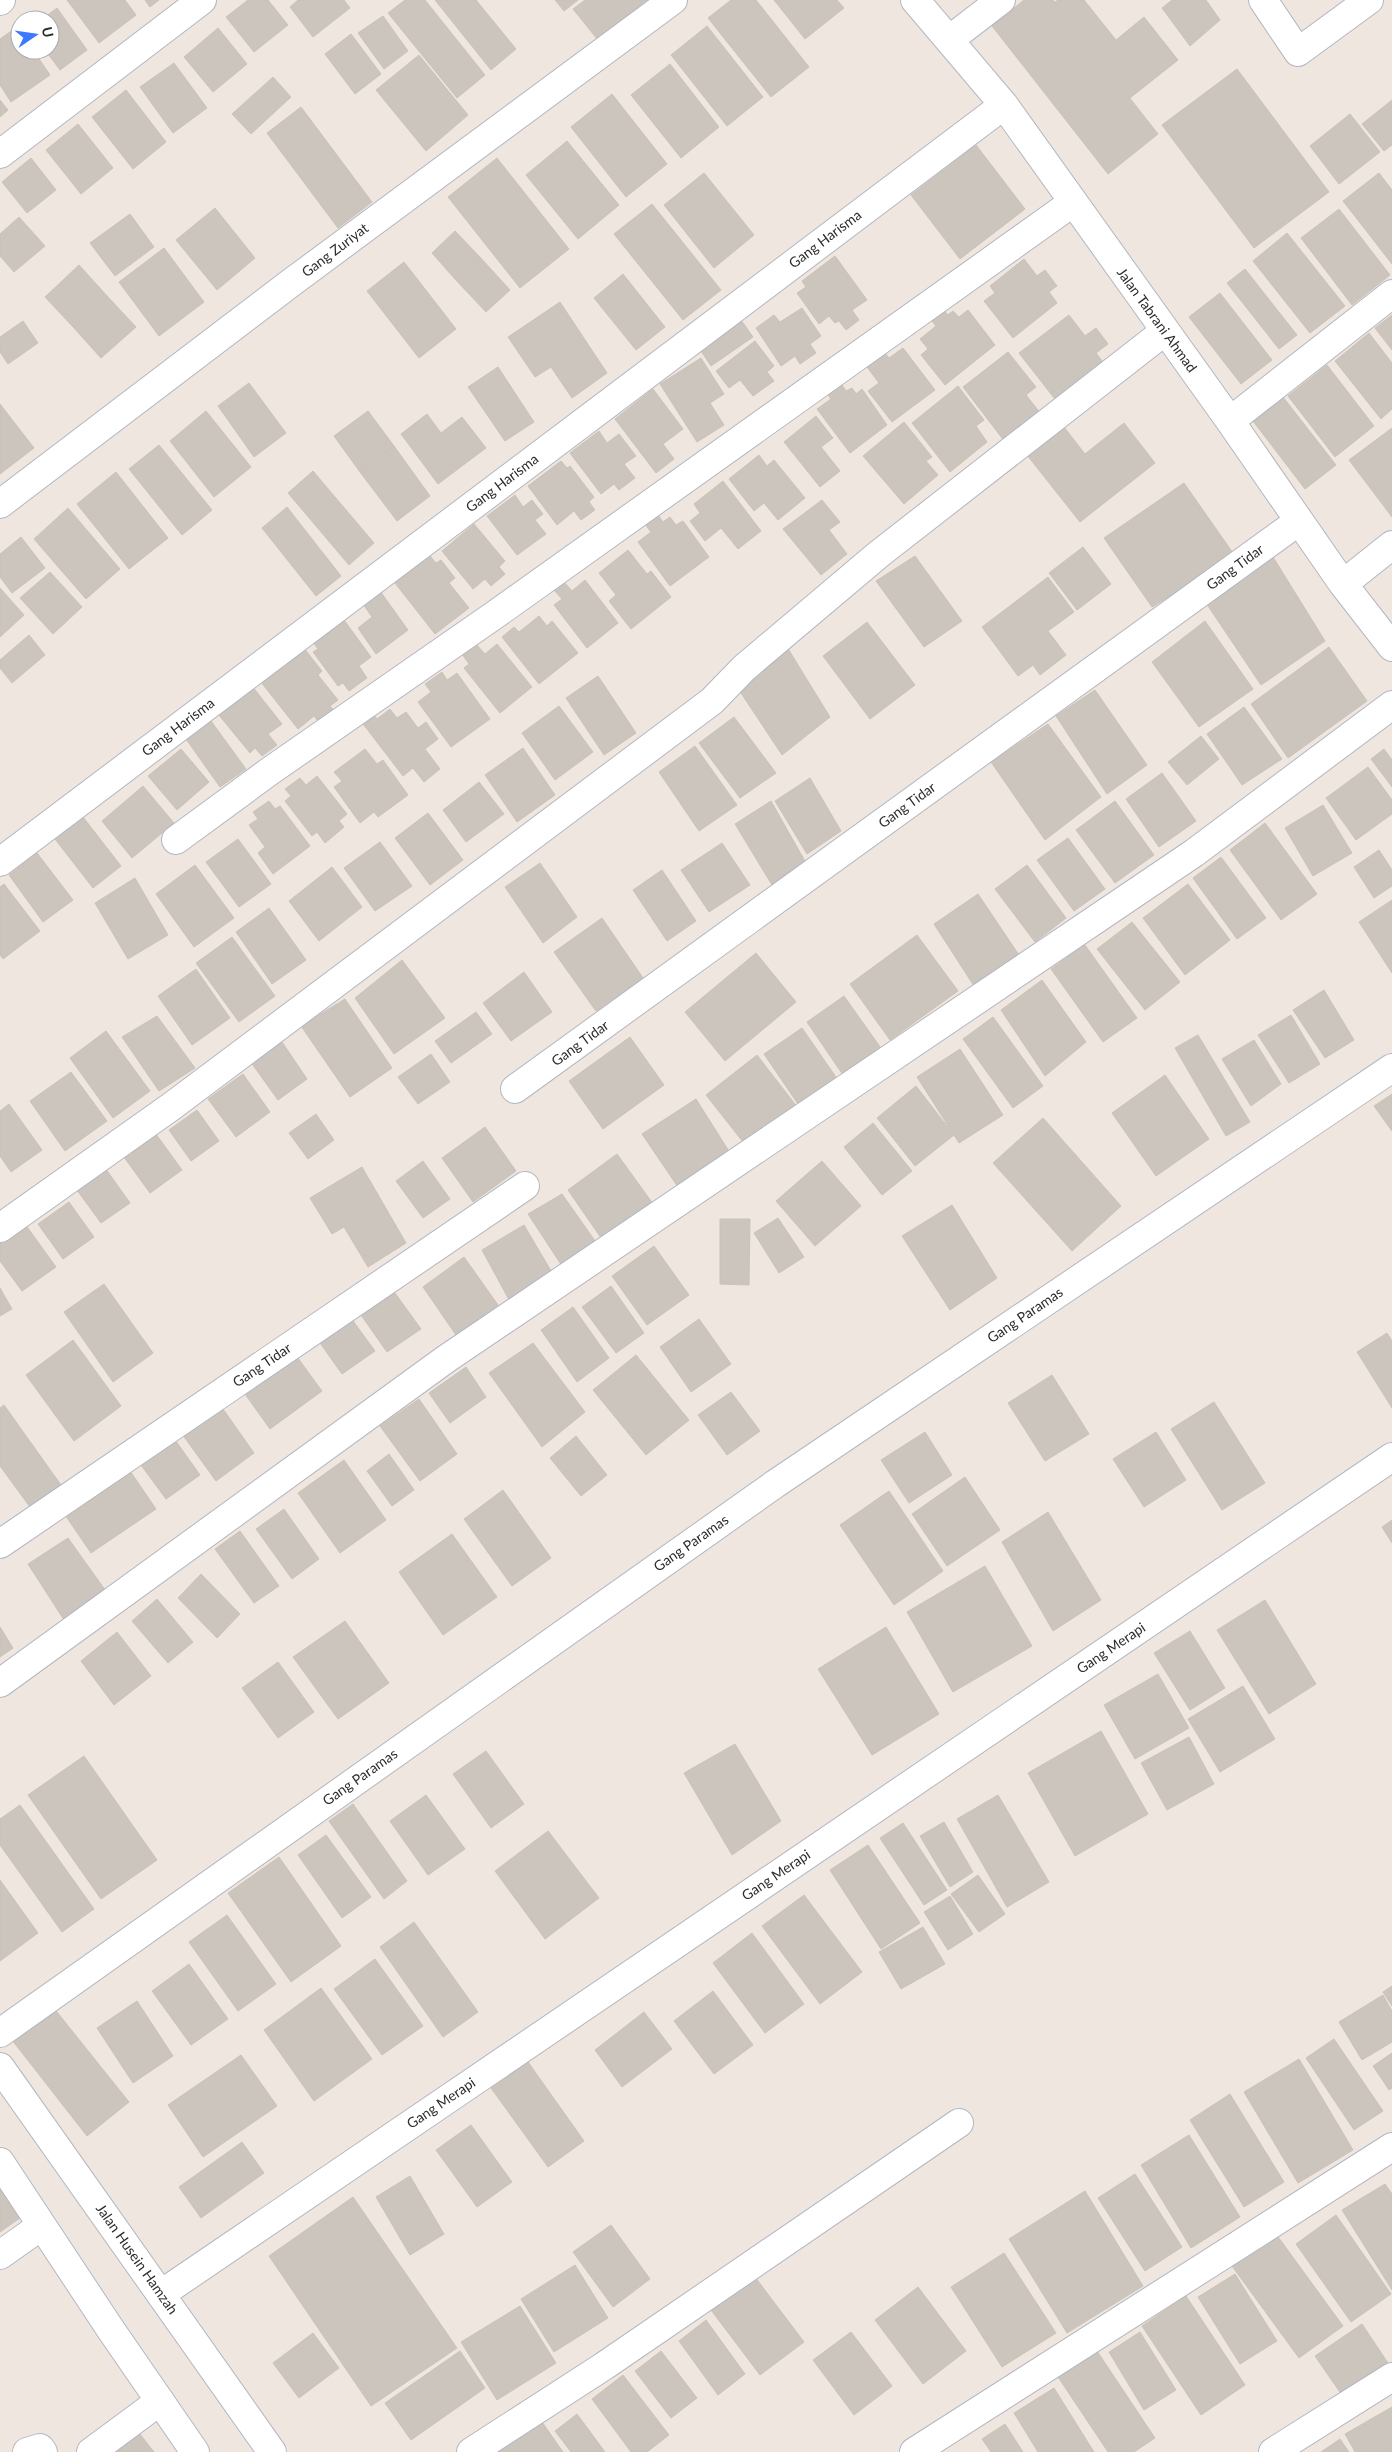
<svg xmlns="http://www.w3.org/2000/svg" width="1392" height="2452" font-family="Lato,sans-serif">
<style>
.building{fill:#cbc5bd;stroke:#cbc2b8}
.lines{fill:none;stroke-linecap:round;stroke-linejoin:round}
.minor-casing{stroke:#b3b7c1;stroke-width:30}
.tertiary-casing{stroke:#b3b7c1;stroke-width:30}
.minor{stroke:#fff;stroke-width:28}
.tertiary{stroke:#fff;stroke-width:28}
.labels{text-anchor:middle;stroke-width:4;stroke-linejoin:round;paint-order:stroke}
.street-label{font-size:14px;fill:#2d2d2d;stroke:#fff}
</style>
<rect width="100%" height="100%" fill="#efe6df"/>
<path class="building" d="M67,0H125L136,15L99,43Z
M145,0H159L150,7Z
M248,0H268L288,25L254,52L226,17Z
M298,0H344L350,8L313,37L290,7Z
M405,0H425L485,75L457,98L388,13Z
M435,0H476L516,49L491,70Z
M555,0H578L564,11Z
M585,0H647L598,40L573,9Z
M731,0H756L809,67L771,97L708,18Z
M774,0H837L844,8L805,39Z
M1024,0H1053L1158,134L1108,174L992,26Z
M1058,0H1084L1116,40L1144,17L1178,60L1130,98L1055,2Z
M1172,0H1206L1220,20L1190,46L1162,8Z
M57,8L87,50L60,70L45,50H50V20H41Z
M383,16L408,51L384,69L358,33Z
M707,26L763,97L727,126L671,55Z
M17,27L20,31V50H33L50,75L11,102L0,85V39Z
M218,28L247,64L213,92L184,57Z
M351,34L381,74L355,94L325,54Z
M419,55L468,115L426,151L376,90Z
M174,63L207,108L173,133L140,87Z
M670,64L719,127L681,158L631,95Z
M1237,69L1329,192L1254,248L1162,125Z
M273,77L291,97L251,134L232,114Z
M126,90L166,142L133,169L92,117Z
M612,94L667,164L626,197L571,127Z
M0,100L8,110L0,117Z
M1392,100V145L1384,151L1362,124Z
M301,107L372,202L338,228L267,133Z
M1350,114L1380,152L1339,184L1310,146Z
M78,124L113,168L81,194L46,150Z
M567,141L619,205L578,239L526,175Z
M976,145L1025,209L960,259L911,195Z
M31,158L56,190L27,213L2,182Z
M497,158L569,249L520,288L448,197Z
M704,173L754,235L714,268L664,205Z
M1379,173L1392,190V264L1343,201Z
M652,204L721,290L683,320L614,234Z
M215,208L255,258L217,290L176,240Z
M1339,209L1390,275L1352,305L1301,238Z
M130,214L154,247L115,276L90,243Z
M19,217L45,246L14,272L0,256V234Z
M455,231L479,256L454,278L432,253Z
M1287,233L1345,306L1310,333L1253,261Z
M164,248L204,302L159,336L119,282Z
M479,256L510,290L486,312L454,278Z
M835,256L867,300L852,310L859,320L846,330L839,321L835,323L829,316L819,324L797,293L806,287L802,281Z
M1024,259L1037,276L1045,270L1057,286L1049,292L1057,303L1013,338L984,301L995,293L990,286Z
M404,262L456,329L419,358L367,291Z
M79,265L108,297L74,328L45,297Z
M1245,269L1297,335L1279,349L1227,283Z
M623,274L665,327L636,350L594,298Z
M1220,293L1272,360L1241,384L1189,317Z
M108,297L136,327L101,358L74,328Z
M560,302L607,373L572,398L551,367L535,377L508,337Z
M941,307L948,315L953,311L959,317L968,310L995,345L945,385L921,355L928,349L920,339L936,326L929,317Z
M802,308L821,336L810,344L816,353L800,364L795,356L781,366L756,328L774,315L780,322Z
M736,313L753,337L711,366L695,342Z
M1069,315L1085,336L1096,328L1108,344L1096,353L1106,366L1058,403L1019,353Z
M1392,315V350L1375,328Z
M23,321L38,343L8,364L0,352V337Z
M1369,333L1392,363V409L1381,419L1335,361Z
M755,341L774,366L767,372L774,381L753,396L740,380L729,388L716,371Z
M903,348L935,390L892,422L868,391L879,383L867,367L885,353L889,358Z
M1008,352L1036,387L1026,395L1041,414L1005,442L963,387Z
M701,358L724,394L710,403L724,425L697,442L660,384Z
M1327,365L1374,426L1335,457L1288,396Z
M498,367L534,422L505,441L468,387Z
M840,382L846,391L852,388L856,394L862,389L887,425L850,453L817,409L831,399L826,392Z
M249,383L286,433L254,457L218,406Z
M958,386L984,420L976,426L987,442L950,472L912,423Z
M653,389L683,429L663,444L674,459L656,473L615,419Z
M1283,397L1336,465L1305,489L1253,421Z
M0,404L34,448L0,474Z
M206,411L251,467L214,497L170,441Z
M368,411L394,446L360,472L334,436Z
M427,414L441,433L462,417L486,448L438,484L401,434Z
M816,416L833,438L821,447L840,471L820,487L784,442Z
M904,422L932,457L926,461L938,475L904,504L863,456Z
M1124,423L1155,463L1080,522L1027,455L1064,427L1085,454Z
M1392,428V517L1349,460Z
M599,431L607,443L619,434L636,456L624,464L635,478L619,490L614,484L601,494L570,453Z
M159,445L212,510L182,535L129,469Z
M394,446L430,496L397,521L360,472Z
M759,455L767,466L774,460L805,498L778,520L764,503L754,511L729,479Z
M561,461L567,468L570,466L594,497L589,502L595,510L581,520L574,511L557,525L528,486Z
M313,471L374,543L349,565L288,493Z
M116,472L168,538L129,569L77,504Z
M723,481L761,531L738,549L721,528L705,541L690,521L700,513L694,504Z
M1184,483L1235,556L1152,607L1104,538Z
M515,495L523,507L532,500L543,514L535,520L546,534L517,555L487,516Z
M822,500L840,522L829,530L847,554L821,575L783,529Z
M287,507L341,576L316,596L262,528Z
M68,508L120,569L86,599L34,539Z
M658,515L663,522L670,517L676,525L683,521L709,557L670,586L638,542L651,532L645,524Z
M474,524L505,561L499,567L505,574L491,586L485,579L473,589L442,551Z
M21,537L45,568L12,593L0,577V554Z
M1083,547L1111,584L1077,610L1049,573Z
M628,550L647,574L651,571L671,597L631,629L609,601L616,595L599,573Z
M430,556L436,563L441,560L455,578L449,583L469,608L435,634L395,583Z
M915,556L962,621L924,647L876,581Z
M1273,557L1325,641L1261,685L1206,603Z
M50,572L82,607L53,634L20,598Z
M1048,577L1074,612L1048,631L1066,655L1040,675L1033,665L1018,676L982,627Z
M585,580L618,623L587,648L554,605L562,599L554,590L564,582L572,591Z
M0,588L24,615L0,637Z
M380,591L408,630L376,654L358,628L372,617L363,604Z
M539,616L547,626L552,621L578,653L539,684L502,637L514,627L519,632Z
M344,620L371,657L359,666L367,678L349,691L343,683L338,686L313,652L318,649L313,642Z
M1205,621L1253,689L1199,727L1152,662Z
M867,622L915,685L870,719L823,656Z
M29,635L45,655L12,683L0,668V660Z
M299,642L322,671L318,675L338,700L330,706L336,713L321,725L314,716L298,729L257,677Z
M475,643L485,654L497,644L532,687L500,713L464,668L469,664L462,654Z
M787,647L830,717L782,755L737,687Z
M1329,647L1367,701L1288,758L1251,704Z
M442,672L447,680L457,673L490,719L451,747L418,702L431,692L425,684Z
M598,676L636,733L604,755L566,698Z
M252,686L282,724L268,734L277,745L262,756L255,748L250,753L218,714Z
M1095,690L1147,765L1107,794L1056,716Z
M559,706L593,752L555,780L522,733Z
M1244,707L1282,759L1242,785L1207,734Z
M390,709L397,718L406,712L418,728L426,722L438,739L425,749L440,769L424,782L413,768L403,776L360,720L371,711L377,719Z
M734,717L776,773L740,798L699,743Z
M211,721L246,769L220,787L186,739Z
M1048,724L1101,797L1045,840L991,762Z
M1201,736L1219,759L1187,785L1168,762Z
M695,746L737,805L699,831L659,772Z
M523,748L555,795L517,822L485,775Z
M181,749L209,782L177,810L148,776Z
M365,749L377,764L383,760L408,795L378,817L374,812L360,823L334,787L342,781L334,772Z
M1384,749L1392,760V787L1371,759Z
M1368,767L1392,800V814L1356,840L1326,798Z
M1162,773L1196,821L1159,847L1126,799Z
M317,776L347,814L339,821L344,827L325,843L317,832L312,836L285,801L291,796L285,789L300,778L306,785Z
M810,778L841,831L807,854L775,801Z
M479,782L504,814L466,842L443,810Z
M143,786L174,823L132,858L102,821Z
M269,801L275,809L280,806L310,846L273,874L258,853L265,847L249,825L258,819L253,812Z
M771,801L806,863L772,885L735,824Z
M1115,801L1154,855L1115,883L1076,830Z
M1323,805L1352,853L1313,876L1285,828Z
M428,813L463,860L430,885L395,838Z
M83,817L121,866L93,888L55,839Z
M1265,823L1317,894L1281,920L1230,850Z
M1068,838L1105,889L1074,911L1037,860Z
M238,839L271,884L239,907L206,862Z
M380,842L412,886L375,911L344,868Z
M722,843L750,885L709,912L681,870Z
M1379,850L1392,870V886L1374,898L1354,867Z
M37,853L73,900L43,922L9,875Z
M1221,857L1266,918L1237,939L1193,878Z
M540,863L577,917L543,943L505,887Z
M195,865L234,918L194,947L156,894Z
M1027,865L1066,918L1035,942L995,889Z
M332,867L362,907L319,941L289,901Z
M662,870L696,921L667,941L633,890Z
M135,878L168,935L128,959L95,903Z
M4,884L40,931L3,959L0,955V887Z
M1188,884L1230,940L1185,975L1143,918Z
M978,894L1019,955L974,986L934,924Z
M1392,900V973L1359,922Z
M269,908L306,960L272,984L236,932Z
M602,918L643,978L596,1011L554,952Z
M1132,922L1180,982L1145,1010L1097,949Z
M917,935L958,991L890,1040L850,984Z
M232,937L275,996L239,1022L196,963Z
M1085,945L1137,1018L1103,1042L1051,969Z
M756,953L796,1002L725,1061L685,1012Z
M402,960L445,1018L394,1054L355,998Z
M196,969L230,1018L192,1045L158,996Z
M524,972L552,1012L511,1041L483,1003Z
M1042,980L1086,1042L1045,1076L1001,1010Z
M1324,990L1354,1040L1325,1058L1293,1010Z
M844,996L883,1051L845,1078L807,1022Z
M345,999L392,1068L350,1097L301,1026Z
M476,1012L492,1034L451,1063L435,1041Z
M1291,1015L1320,1064L1289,1083L1258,1035Z
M157,1016L195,1068L159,1091L122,1037Z
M993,1017L1043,1086L1013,1108L963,1039Z
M802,1028L838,1080L800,1107L764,1054Z
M106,1031L150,1091L113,1118L70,1058Z
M1198,1035L1250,1122L1226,1136L1175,1048Z
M630,1037L664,1085L603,1129L569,1081Z
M280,1039L307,1079L278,1100L250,1061Z
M1254,1040L1281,1084L1251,1106L1222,1059Z
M960,1049L1003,1115L959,1143L917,1077Z
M431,1054L450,1082L418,1104L398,1077Z
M757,1055L798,1108L747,1147L706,1095Z
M71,1072L107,1121L65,1151L30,1101Z
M243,1074L270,1112L236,1137L208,1099Z
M1165,1075L1209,1139L1156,1176L1112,1113Z
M916,1086L954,1135L915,1166L877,1118Z
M1392,1094V1131L1374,1106Z
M696,1099L732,1156L680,1190L642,1134Z
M9,1104L42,1150L11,1172L0,1156V1111Z
M197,1110L219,1141L191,1161L169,1130Z
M316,1114L334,1140L308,1159L289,1133Z
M1043,1118L1121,1206L1072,1251L993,1163Z
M873,1123L912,1171L882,1195L844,1147Z
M485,1127L516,1171L473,1202L442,1158Z
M153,1130L182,1170L150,1193L121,1153Z
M617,1154L656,1208L606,1245L568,1190Z
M423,1161L450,1199L423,1218L396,1181Z
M822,1161L861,1206L815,1246L776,1201Z
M103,1165L130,1203L101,1223L74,1186Z
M362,1167L406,1243L368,1267L344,1227L332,1234L310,1198Z
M562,1194L600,1248L566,1272L528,1214Z
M69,1202L94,1237L63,1259L38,1224Z
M952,1205L997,1278L950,1310L902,1236Z
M778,1218L804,1257L779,1273L754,1233Z
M720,1219H750L749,1285L720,1284Z
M25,1224L56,1267L22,1291L0,1261V1241Z
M524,1225L557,1281L514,1309L482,1250Z
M654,1246L689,1295L647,1325L612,1276Z
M464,1257L498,1305L456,1335L423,1287Z
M387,1282L421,1329L387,1352L354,1305Z
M104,1284L153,1353L113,1382L64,1312Z
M611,1286L644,1333L616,1353L582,1307Z
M0,1288L12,1309L0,1316Z
M573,1307L609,1358L577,1382L541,1330Z
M345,1310L375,1351L342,1374L313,1333Z
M699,1319L731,1364L691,1392L660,1347Z
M1387,1333L1392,1341V1408L1357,1352Z
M73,1340L121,1406L74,1441L26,1375Z
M533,1343L585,1412L542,1447L489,1373Z
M292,1350L322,1391L270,1429L240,1387Z
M636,1355L689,1420L646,1455L593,1390Z
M466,1367L486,1397L450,1423L429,1393Z
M1052,1375L1089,1434L1045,1461L1008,1403Z
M731,1392L760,1431L727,1455L698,1415Z
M216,1399L254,1453L216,1481L177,1427Z
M419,1399L457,1454L420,1481L380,1426Z
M1214,1402L1265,1483L1222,1510L1171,1429Z
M4,1405L61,1485L30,1507L0,1466V1408Z
M925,1432L952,1475L909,1503L881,1460Z
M1156,1432L1186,1480L1144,1507L1113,1459Z
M576,1436L607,1475L581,1496L550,1458Z
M173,1437L200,1475L166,1499L138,1461Z
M389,1454L414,1490L392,1506L367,1471Z
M344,1460L386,1520L340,1553L298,1493Z
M126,1465L156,1509L91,1553L61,1509Z
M965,1477L1000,1530L947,1566L912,1514Z
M503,1490L551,1558L512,1586L464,1519Z
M889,1491L943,1571L894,1605L840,1525Z
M284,1509L319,1559L292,1579L256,1529Z
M1048,1512L1101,1600L1053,1631L1002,1542Z
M1392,1520V1543L1382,1527Z
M240,1531L279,1586L254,1603L215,1549Z
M452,1534L497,1597L443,1635L399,1572Z
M68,1538L108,1594L66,1623L28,1564Z
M985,1566L1032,1646L953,1692L907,1612Z
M201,1574L240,1614L217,1638L178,1598Z
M157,1599L193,1642L168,1663L132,1621Z
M1265,1600L1316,1684L1269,1714L1217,1630Z
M345,1621L389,1683L338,1719L293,1657Z
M0,1627L13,1648L0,1657Z
M886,1627L939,1714L872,1755L818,1669Z
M1190,1631L1225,1688L1190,1710L1154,1653Z
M117,1632L151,1676L114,1705L81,1661Z
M278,1662L314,1712L278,1738L242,1688Z
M1158,1674L1189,1728L1135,1759L1104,1705Z
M1243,1686L1275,1739L1220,1772L1188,1719Z
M1101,1731L1148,1814L1075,1856L1028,1773Z
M1189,1737L1214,1784L1167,1810L1141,1763Z
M735,1744L781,1821L732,1855L684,1773Z
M486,1751L524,1804L491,1828L453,1774Z
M84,1756L157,1860L101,1899L28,1795Z
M426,1795L465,1849L428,1875L390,1821Z
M998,1795L1049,1882L1007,1907L957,1819Z
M353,1804L407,1881L384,1899L329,1821Z
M20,1805L94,1909L62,1932L0,1845V1819Z
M944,1822L973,1872L950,1887L920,1836Z
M903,1823L947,1890L924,1905L880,1838Z
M548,1831L599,1898L545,1939L495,1871Z
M326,1835L371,1897L342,1918L298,1855Z
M868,1845L920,1923L881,1949L830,1870Z
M279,1857L341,1946L291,1982L228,1893Z
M978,1875L1005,1914L979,1932L951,1894Z
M0,1880L38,1933L0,1961Z
M804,1895L862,1972L820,2004L762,1926Z
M950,1896L973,1934L948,1950L924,1912Z
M227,1915L276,1984L238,2011L189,1942Z
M414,1922L478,2012L443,2037L380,1947Z
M923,1927L945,1964L901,1989L879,1952Z
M752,1933L804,2004L765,2033L713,1963Z
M375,1959L423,2026L382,2055L334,1989Z
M189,1964L228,2019L191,2045L152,1991Z
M1392,1986V2006L1383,1992Z
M321,1988L372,2059L314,2101L264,2030Z
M713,1991L753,2045L714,2074L674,2021Z
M1383,1995L1392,2011V2042L1362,2060L1339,2022Z
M137,2001L173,2056L133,2083L97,2028Z
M53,2007L129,2102L87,2136L12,2040Z
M644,2012L672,2049L622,2087L595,2050Z
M1334,2039L1383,2111L1354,2130L1306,2058Z
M1392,2053V2088L1389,2090L1373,2066Z
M241,2055L277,2106L203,2157L168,2105Z
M1299,2059L1353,2150L1298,2183L1244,2092Z
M528,2062L584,2141L548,2167L491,2088Z
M1230,2094L1284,2182L1244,2207L1190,2120Z
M471,2125L512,2182L477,2207L436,2150Z
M1189,2135L1240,2217L1191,2248L1141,2165Z
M242,2142L264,2173L201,2218L179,2187Z
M1135,2174L1182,2247L1145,2271L1098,2198Z
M0,2175L27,2213L0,2232Z
M410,2176L444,2234L410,2255L376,2197Z
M1385,2184L1392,2194V2290L1342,2210Z
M1085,2191L1143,2286L1067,2333L1009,2239Z
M353,2197L457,2348L371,2406L269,2256Z
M1336,2215L1391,2294L1351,2322L1296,2244Z
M611,2225L650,2279L613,2307L573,2252Z
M1276,2234L1343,2326L1299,2358L1232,2266Z
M1004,2253L1056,2333L1002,2367L951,2287Z
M575,2265L608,2318L554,2352L521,2299Z
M752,2273L804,2342L760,2375L708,2306Z
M1235,2274L1277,2341L1240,2364L1198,2297Z
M918,2287L966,2351L923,2384L875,2320Z
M1186,2296L1245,2385L1201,2415L1142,2326Z
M520,2306L556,2363L497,2400L461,2342Z
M706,2320L745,2374L718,2395L679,2341Z
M1362,2324L1392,2369L1346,2401L1315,2356Z
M851,2332L892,2386L854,2415L813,2360Z
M1140,2332L1176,2390L1144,2410L1109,2352Z
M313,2333L339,2368L299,2398L273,2363Z
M460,2351L485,2388L411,2440L385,2403Z
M661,2351L697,2398L671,2418L635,2371Z
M1097,2351L1155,2438L1134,2452H1108L1058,2377Z
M623,2375L669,2435L647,2452H631L592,2399Z
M1054,2388L1094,2452H1038L1014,2413Z
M1392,2407V2452H1355L1345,2434Z
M577,2414L605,2452H571L555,2431Z
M542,2422L563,2452H499Z
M1005,2424L1023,2452H991L982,2439Z
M136,2429L154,2452H106Z
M1340,2439L1349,2452H1321Z"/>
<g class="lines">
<g class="minor-casing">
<path id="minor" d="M915,0L1004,105L1230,421L1343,584L1392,647
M1263,0L1298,52L1369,0
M0,1L1,0
M949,40L1001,0
M0,154L202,0
M1230,421L1392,294
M0,504L292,282L673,0
M1343,584L1392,545
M176,840L270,771L496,614L1072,203
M0,862L1004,105
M515,1089L1299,521
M0,1228L172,1106L712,701L744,668L879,554L1165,331
M0,1544L525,1186
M0,1683L446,1359L1194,853L1392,705
M0,2033L775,1484L1392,1068
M0,2255L41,2226
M161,2294L1392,1457
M27,2452L40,2448L43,2452
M91,2452L160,2401
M471,2452L604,2366L959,2123
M914,2452L1392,2147
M1273,2452L1392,2377"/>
</g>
<g class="tertiary-casing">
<path id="tertiary" d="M0,2067L272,2452
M0,2162L111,2330L195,2452"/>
</g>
<use href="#minor" class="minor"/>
<use href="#tertiary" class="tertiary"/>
</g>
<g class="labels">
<g class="street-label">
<text transform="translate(825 239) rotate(-37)" y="5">Gang Harisma</text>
<text transform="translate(335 250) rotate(-37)" y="5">Gang Zuriyat</text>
<text transform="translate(1157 320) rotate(54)" y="5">Jalan Tabrani Ahmad</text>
<text transform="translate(502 483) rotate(-37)" y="5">Gang Harisma</text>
<text transform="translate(1235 567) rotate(-36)" y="5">Gang Tidar</text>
<text transform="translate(178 727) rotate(-37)" y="5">Gang Harisma</text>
<text transform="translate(907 805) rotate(-36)" y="5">Gang Tidar</text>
<text transform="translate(580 1043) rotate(-36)" y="5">Gang Tidar</text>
<text transform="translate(1025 1315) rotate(-34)" y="5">Gang Paramas</text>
<text transform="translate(262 1365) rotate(-34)" y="5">Gang Tidar</text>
<text transform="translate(691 1543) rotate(-35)" y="5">Gang Paramas</text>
<text transform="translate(1111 1648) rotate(-34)" y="5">Gang Merapi</text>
<text transform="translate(360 1777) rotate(-35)" y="5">Gang Paramas</text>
<text transform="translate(776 1875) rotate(-34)" y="5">Gang Merapi</text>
<text transform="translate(441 2103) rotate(-34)" y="5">Gang Merapi</text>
<text transform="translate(137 2259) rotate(55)" y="5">Jalan Husein Hamzah</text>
</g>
</g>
<g transform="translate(35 35) rotate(77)"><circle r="24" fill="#ffffff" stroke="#ababab"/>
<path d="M0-4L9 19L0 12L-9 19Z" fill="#3d79ff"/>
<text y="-8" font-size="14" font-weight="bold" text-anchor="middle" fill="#2d2d2d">U</text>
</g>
</svg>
